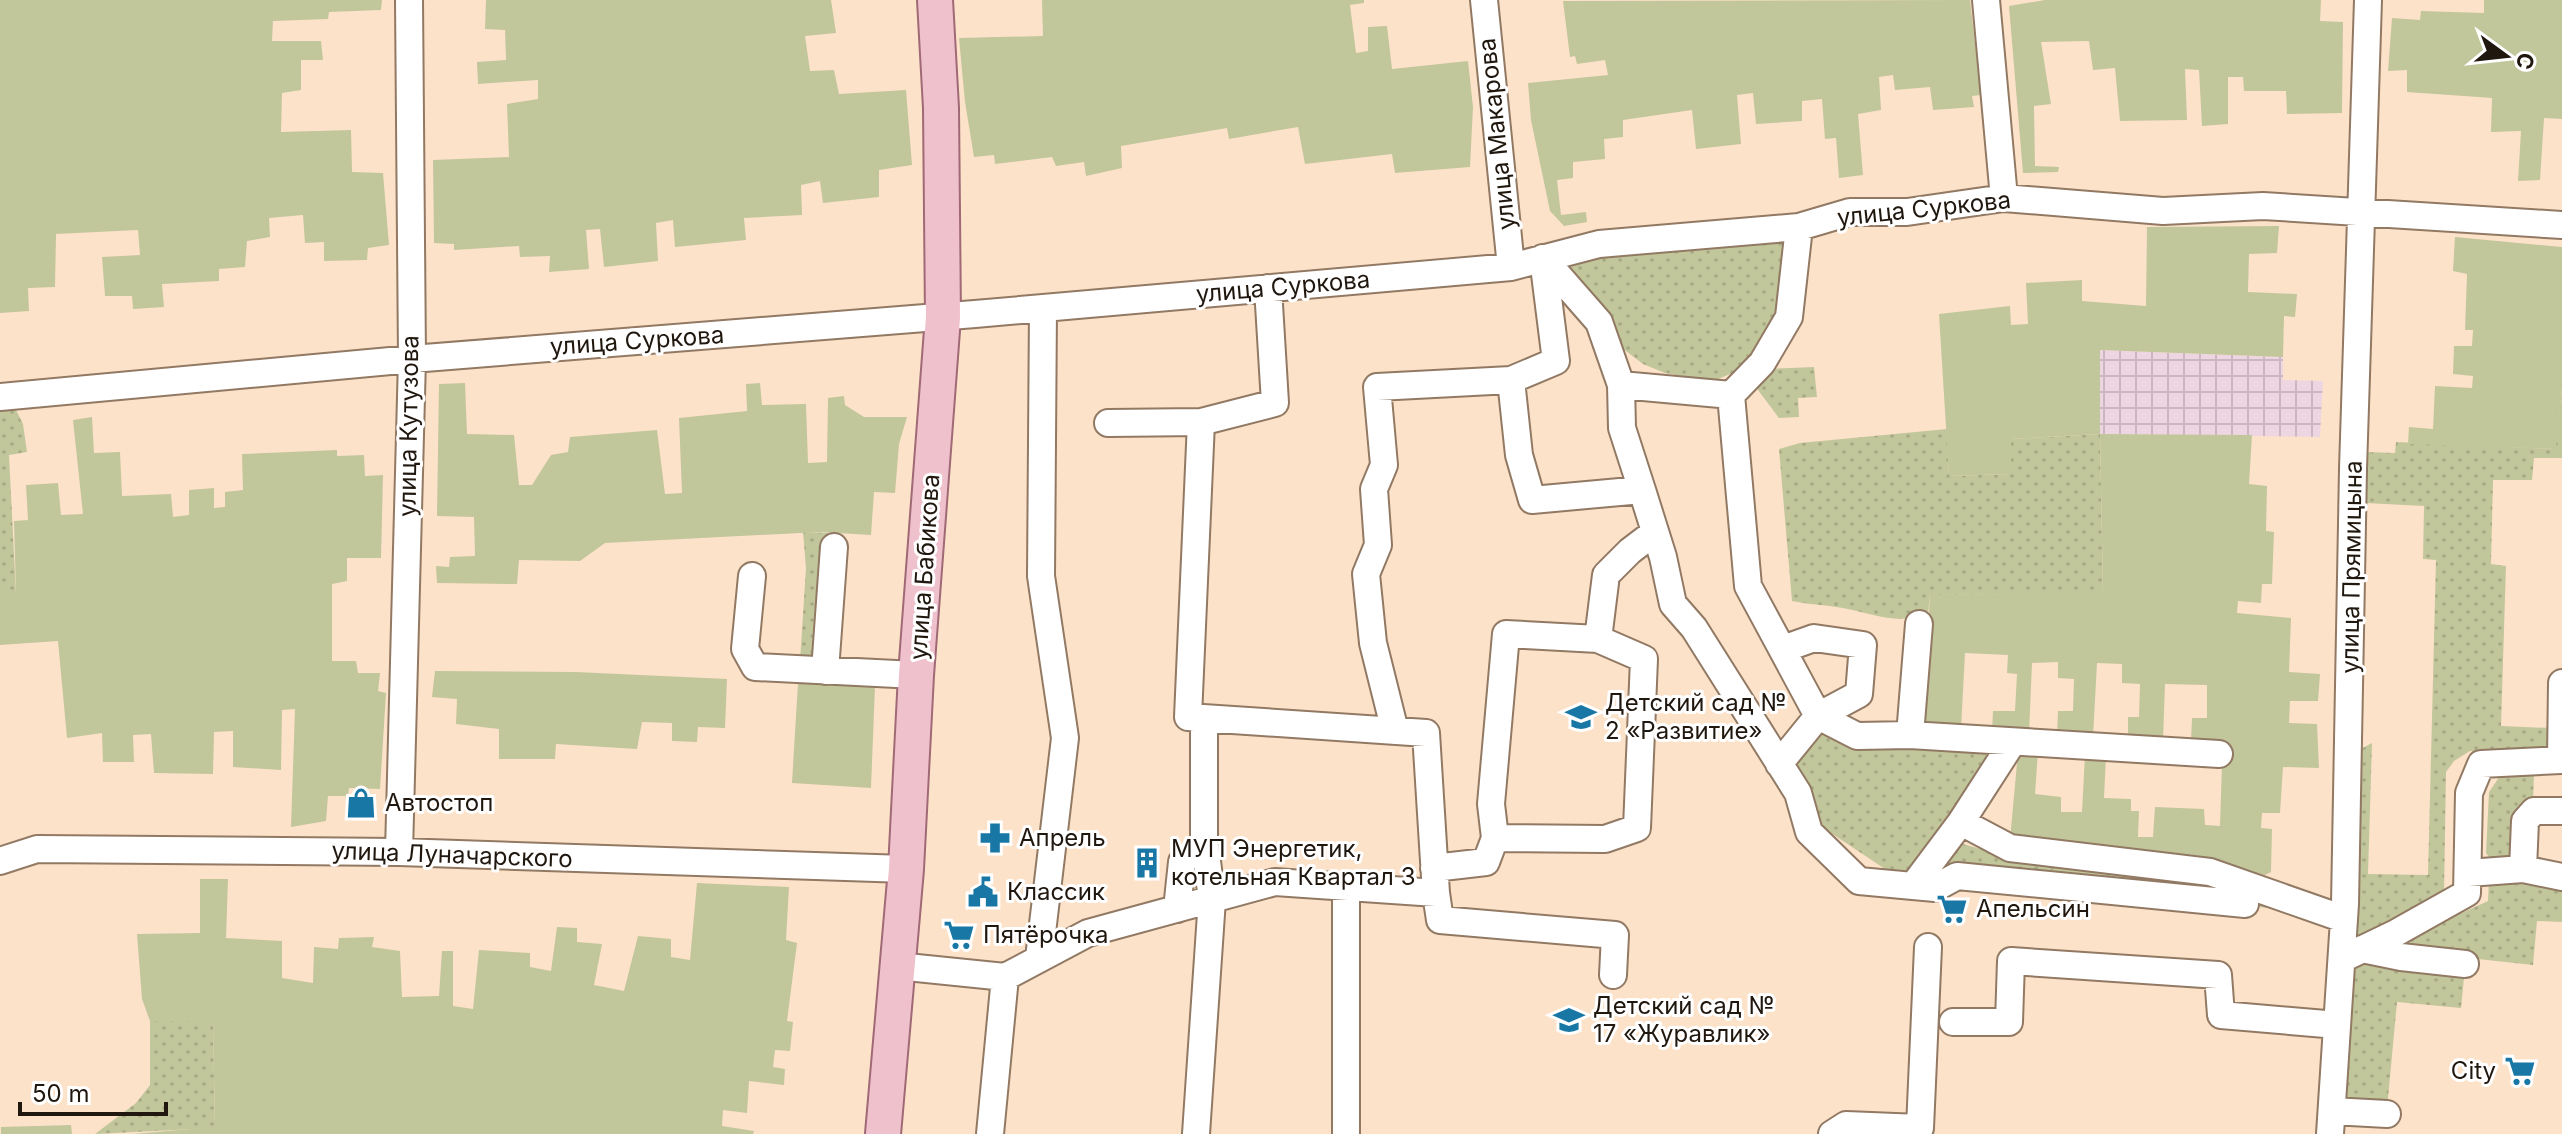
<svg xmlns="http://www.w3.org/2000/svg" width="2562" height="1134" font-family="Inter,sans-serif">
<style>
.industrial{fill:url(#industrial-grid)}
.grass{fill:url(#grass-dots)}
.garden{fill:#c2c69b}
.lines{fill:none;stroke-linecap:round;stroke-linejoin:round}
.minor-casing{stroke:#917963;stroke-width:30}
.major-casing{stroke:#9f6a75;stroke-width:38}
.minor{stroke:#fff;stroke-width:26}
.major{stroke:#eec1cd;stroke-width:34}
.labels{text-anchor:middle;stroke-width:6;stroke-linejoin:round;paint-order:stroke}
.street-label{font-size:24px;fill:#20170f;stroke:#fff}
.poi-label{font-size:24px;fill:#20170f;stroke:#fff;text-anchor:start}
</style>
<defs>
<pattern id="industrial-grid" width="8" height="8" patternUnits="userSpaceOnUse" patternTransform="scale(2)"><rect width="8" height="8" fill="#edd6e2"/><path d="M0 4h8M4 0v8" fill="none" stroke="#cbb7c1"/></pattern>
<pattern id="grass-dots" width="8" height="8" patternUnits="userSpaceOnUse" patternTransform="scale(2)"><rect width="8" height="8" fill="#c2c69b"/><path d="M2 2h.1M6 6h.1" fill="none" stroke="#a6a984" stroke-width="1.8" stroke-linecap="round"/></pattern>
</defs>
<rect width="100%" height="100%" fill="#fde2ca"/>
<path class="industrial" d="M2099,350L2283,357V380L2323,381L2320,437L2100,434Z"/>
<path class="grass" d="M1786,233L1778,322L1740,370L1718,379L1694,378L1665,373L1643,364L1622,348L1611,320L1563,270L1575,257Z
M1814,367L1817,397L1798,398L1799,417L1779,418L1758,390V377L1767,369Z
M2562,388V458H2534L2532,480H2493L2491,564L2506,566L2501,726L2551,728L2550,745L2541,754L2470,751L2454,761L2446,772L2444,894L2360,939L2356,932L2359,750L2372,743L2368,874L2428,875L2436,560L2423,559L2424,506L2365,503V452L2395,453L2396,442L2555,449Z
M16,410L23,424L27,452L9,455L16,594L0,595V411Z
M1947,429L1949,476L2011,474V439L2100,434L2103,594L1930,595L1928,614C1895,624 1880,616 1848,609C1830,605 1811,605 1792,601L1779,449L1800,443Z
M803,532L831,533L821,662L800,661L806,568Z
M1820,725L1977,747L1987,756L1983,769L1907,872L1888,871L1819,825L1797,766L1800,747Z
M2502,773L2534,774L2533,801L2514,859L2491,860L2486,853L2489,792Z
M1956,842L1995,853L2208,879L2294,910L1932,881Z
M2515,875L2562,885V922L2537,921L2533,965L2404,951L2402,940L2488,901L2489,880Z
M2363,960L2465,968L2461,1008L2397,1002L2387,1109L2340,1101L2351,969Z
M150,1021H213L215,1128L95,1134L136,1103L150,1085Z"/>
<path class="garden" d="M0,0H382L381,10L329,12L328,19L273,21L272,41H321L323,60H301V90L282,93L281,132L351,130L352,172L383,173L389,245L368,248L367,260L324,261V242L305,243L303,215L269,218L270,237L247,241L245,267L219,269V281L162,284L164,307L133,309L132,296H105L102,257L140,255L138,230L56,234L55,287L28,288L29,311L0,313Z
M486,0H831L836,33L805,36L810,71L834,70L839,94L906,90L912,165L879,170V197L823,203L820,181L801,185L802,215L744,218L746,240L675,247L673,220L656,223L658,261L604,267L600,229L586,230L589,269L549,272L550,256L520,257L519,246L454,250V244L434,243L433,160L509,157L507,104L538,99V80L478,84L477,62L506,60L505,30L485,29Z
M1042,0H1364V3L1350,5L1356,53L1368,51V27L1387,26L1392,69L1468,61L1473,107L1470,167L1395,173L1392,154L1305,164L1298,127L1229,139L1227,128L1121,146L1122,168L1086,176L1084,162L1056,166L1052,157L995,164L994,155L974,157L965,102L959,38L1043,36Z
M1970,0L1981,95L1972,96L1974,107L1933,110L1930,87L1895,90L1893,75L1879,77L1881,110L1858,114L1863,175L1839,178L1836,138L1825,139L1822,99L1802,101V121L1756,124L1753,93L1737,95L1741,144L1696,149L1692,110L1623,120V137L1604,139L1605,159L1573,162V178L1557,180L1561,215L1586,212L1587,222L1564,226L1550,211L1531,120L1528,83L1608,75L1605,60L1577,64L1575,56L1570,57L1563,1Z
M2045,0H2321L2320,21L2343,22L2342,113L2287,114L2286,91H2244L2243,77H2228V124L2202,126L2199,70L2185,69L2187,120L2120,121L2115,68L2093,70L2089,41L2041,42L2051,104L2034,106L2035,166L2059,167L2058,172L2023,173L2009,6Z
M2484,0H2562V119L2544,118L2540,180L2518,181L2521,131L2491,132L2492,98L2407,92V70L2388,71L2392,18L2420,20L2421,11L2484,13Z
M2279,226L2277,253L2249,254L2248,292L2297,294L2295,317L2284,316L2283,357L2100,350V434L2252,435L2249,484L2267,486L2266,531L2274,532L2272,584H2262L2261,603L2238,601L2237,613L2291,618L2289,672L2320,674L2318,701H2290L2289,723L2317,724L2319,768L2283,767L2280,813H2262L2261,828L2272,829L2271,872L2265,875L2010,840L2018,752H2038L2035,794L2061,797V812H2082L2085,755L2106,756L2104,798L2131,799V811H2139L2138,837H2153L2155,807L2204,809L2205,825L2220,826L2222,763L2191,741L2192,718H2207V685L2165,684L2163,740L2128,739V717H2139L2140,684L2122,683V664L2097,663L2093,737L2057,736L2058,711H2073L2074,679L2058,678V662L2032,663L2029,734L1992,731L1993,711H2015L2017,674L2007,673L2008,655L1965,653L1961,729L1922,727L1930,595L2103,593L2100,434L2011,439V474L1949,476L1939,314L2010,306L2011,325L2028,324L2026,283L2082,280V301L2146,306L2147,227Z
M2455,237L2562,247V388L2556,449L2408,444L2409,427L2433,429L2435,386L2472,388L2473,376L2453,374L2454,346H2472L2473,330H2465L2467,274L2453,271Z
M465,383L467,434L514,435L519,485H532L551,455L568,452L570,437L657,430L665,494L682,493L679,418L747,411L746,384L760,383L762,405L806,404L808,463L827,462L828,398L844,396L845,405L864,417H907L899,444L895,493L874,492L871,535L820,532L605,543L580,561L519,560L517,584L437,583L436,566L449,567L450,557L475,556L474,517L437,516L439,384Z
M92,417L94,453L120,452L122,496L171,494L173,517L189,515V490L214,488V508L225,507V492L243,490L242,454L337,450V456L364,455L365,476L383,475L381,558H347V581L332,584V661H356L358,673H380L378,691L386,693L380,789L349,788L348,796H328L326,821L291,827L295,709L282,710L281,770L233,767V731L214,732L213,774L154,773L151,734L133,735L134,762H103L102,733L67,738L58,641L0,645V595L16,593L14,521L28,520L26,485L58,483L61,515L83,514L73,420Z
M435,671L576,672L727,679L725,728L698,727L697,742L672,741V723L642,722L637,749L556,744L555,759H499V729L456,724L457,699L432,697Z
M798,683L875,686L871,788L792,783Z
M200,879H228L226,938L282,941V978L313,983L314,947L338,949L339,938L374,937L372,947L400,951L402,997L439,996L442,951H453V1006L473,1009L479,950L530,953V967L551,971L557,927L577,928V942L602,944L594,985L624,991L638,936L671,939V957L690,960L697,883L789,887L786,940L797,943L787,1021L793,1022L790,1051L775,1050L773,1067L785,1069L784,1085L749,1081L747,1113L723,1110L722,1126L754,1131L753,1134H132L215,1127L213,1022L150,1021L142,999L137,934L200,933Z
M71,1125L72,1134H1V1127Z"/>
<g class="lines">
<g class="minor-casing">
<path id="minor" d="M1484,0L1511,267
M1986,0L2004,198
M1543,258L1599,322L1621,385L1622,428L1642,490
M1511,380L1519,455L1532,500L1642,490L1663,557L1673,604L1694,628L1798,793L1809,832L1859,881L1913,886L1961,822L2010,848L2210,872L2344,919
M1621,385L1731,395L1762,363L1789,317L1799,227
M1731,395L1748,586L1818,716L1779,764
M0,397L412,359L975,314L1511,267L1599,244L1799,227L1850,212H1907L2004,198L2163,211L2263,206L2562,225
M1108,423L1201,422
M752,576L745,649L755,667L916,675
M1598,639L1606,575L1630,551L1655,532
M1783,649L1814,638L1863,645L1859,694L1818,716
M825,671L834,547
M1818,716L1857,736L1910,735L1919,624
M1395,731L1373,643L1366,574L1378,545L1374,489L1384,465L1377,387L1511,380L1556,361L1543,258
M1910,735L2219,754
M1961,822L2012,743
M399,852L412,359L409,0
M0,861L37,849L399,852L906,869
M1434,868L1486,862L1495,838L1605,839L1637,828L1644,659L1598,639L1506,634L1491,804L1495,838
M2523,869L2525,821L2534,811H2562
M2468,873L2523,869L2562,877
M1913,886L1935,888L1957,876L2245,904
M1346,887V1134
M1436,893L1440,920L1615,935L1613,975
M1177,909L1182,862
M2362,949L2401,957L2465,964
M1039,958L1065,738L1041,576L1043,308
M2342,959L2394,934L2467,893L2469,793L2481,764L2561,760L2562,683
M897,966L1005,977L1088,933L1275,882L1436,893L1426,733L1188,717L1201,422L1275,403L1268,288
M1953,1022H2009L2011,961L2218,975L2221,1015L2337,1025
M2332,1111L2387,1114
M990,1134L1005,977
M1196,1134L1212,899L1204,839V718
M1832,1134L1846,1125L1920,1128L1928,947
M2330,1134L2345,904L2353,469L2368,0"/>
</g>
<g class="major-casing">
<path id="major" d="M883,1134L906,869L916,675L943,317L941,108L935,0"/>
</g>
<use href="#minor" class="minor"/>
<use href="#major" class="major"/>
</g>
<defs>
<g id="school-bare" transform="scale(2.4)"><path d="M0-5L7-2L0 1L-7-2ZM-4 1L0 2.5L4 1V4Q0 6-4 4Z" fill="#1877a4" stroke="#fff" stroke-width="2.5" paint-order="stroke"/></g>
<g id="shop-bare" transform="scale(2.4)"><path d="M-5-2.5h2.3a2.7 3.5 0 0 1 5.4 0H5L5.5 6h-11ZM-1.5-2.5h3a1.5 2.3 0 0 0-3 0Z" fill="#1877a4" stroke="#fff" stroke-width="2.5" paint-order="stroke"/></g>
<g id="pharmacy-bare" transform="scale(2.4)"><path d="M-2-6h4v4h4v4h-4v4h-4v-4h-4v-4h4Z" fill="#1877a4" stroke="#fff" stroke-width="2.5" paint-order="stroke"/></g>
<g id="building-bare" transform="scale(2.4)"><path d="M-4-6H4V6H1V3H-1V6H-4ZM-2.5-4.3h1.7v1.8h-1.7ZM.8-4.3h1.7v1.8H.8ZM-2.5-1h1.7V.8h-1.7ZM.8-1h1.7V.8H.8Z" fill="#1877a4" stroke="#fff" stroke-width="2.5" paint-order="stroke"/></g>
<g id="civic-bare" transform="scale(2.4)"><path d="M-.6-6.5H3V-4.5H.6V-3L4-1V1h2V6H-6V1h2V-1L-.6-3ZM-1.2 2.5V6h2.4V2.5Z" fill="#1877a4" stroke="#fff" stroke-width="2.5" paint-order="stroke"/></g>
<g id="supermarket-bare" transform="scale(2.4)"><path d="M-6-5.5h2.5l.6 2H6L4.5 2H-2.5L-4.4-4H-6ZM-1.5 3.2a1.3 1.3 0 1 0 .1 0ZM3 3.2a1.3 1.3 0 1 0 .1 0Z" fill="#1877a4" stroke="#fff" stroke-width="2.5" paint-order="stroke"/></g>
</defs>
<g fill-rule="evenodd">
<use href="#school-bare" x="1581" y="717"/>
<use href="#shop-bare" x="361" y="803"/>
<use href="#pharmacy-bare" x="995" y="838"/>
<use href="#building-bare" x="1147" y="863"/>
<use href="#civic-bare" x="983" y="892"/>
<use href="#supermarket-bare" x="1952" y="909"/>
<use href="#supermarket-bare" x="959" y="935"/>
<use href="#school-bare" x="1569" y="1020"/>
<use href="#supermarket-bare" x="2520" y="1071"/>
</g>
<g class="labels">
<g class="street-label">
<text transform="translate(1497 134) rotate(-96)" y="8">улица Макарова</text>
<text transform="translate(1924 209) rotate(-6)" y="8">улица Суркова</text>
<text transform="translate(1283 287) rotate(-5)" y="8">улица Суркова</text>
<text transform="translate(637 341) rotate(-4)" y="8">улица Суркова</text>
<text transform="translate(409 426) rotate(-89)" y="8">улица Кутузова</text>
<text transform="translate(925 567) rotate(-86)" y="8">улица Бабикова</text>
<text transform="translate(2352 567) rotate(-89)" y="8">улица Прямицына</text>
<text transform="translate(452 855) rotate(2)" y="8">улица Луначарского</text>
</g>
<g class="poi-label">
<text x="1605" y="711">Детский сад №<tspan x="1605" dy="28">2 «Развитие»</tspan></text>
<text x="385" y="811">Автостоп</text>
<text x="1019" y="846">Апрель</text>
<text x="1171" y="857">МУП Энергетик,<tspan x="1171" dy="28">котельная Квартал З</tspan></text>
<text x="1007" y="900">Классик</text>
<text x="1976" y="917">Апельсин</text>
<text x="983" y="943">Пятёрочка</text>
<text x="1593" y="1014">Детский сад №<tspan x="1593" dy="28">17 «Журавлик»</tspan></text>
<text x="2496" y="1079" text-anchor="end">City</text>
</g>
</g>
<g transform="translate(2506 56) rotate(105)" stroke="#ffffff" stroke-width="6" paint-order="stroke">
<path d="M0-6L14 30L0 20L-14 30Z" fill="#20170f"/>
<text y="-12" font-size="22" font-weight="bold" text-anchor="middle" fill="#20170f">С</text>
</g>
<path d="M20 1102v12h146v-12" fill="none" stroke="#20170f" stroke-width="4"/>
<text x="32" y="1102" font-size="24" fill="#20170f" stroke="#ffffff" stroke-width="6" paint-order="stroke">50 m</text>
</svg>
